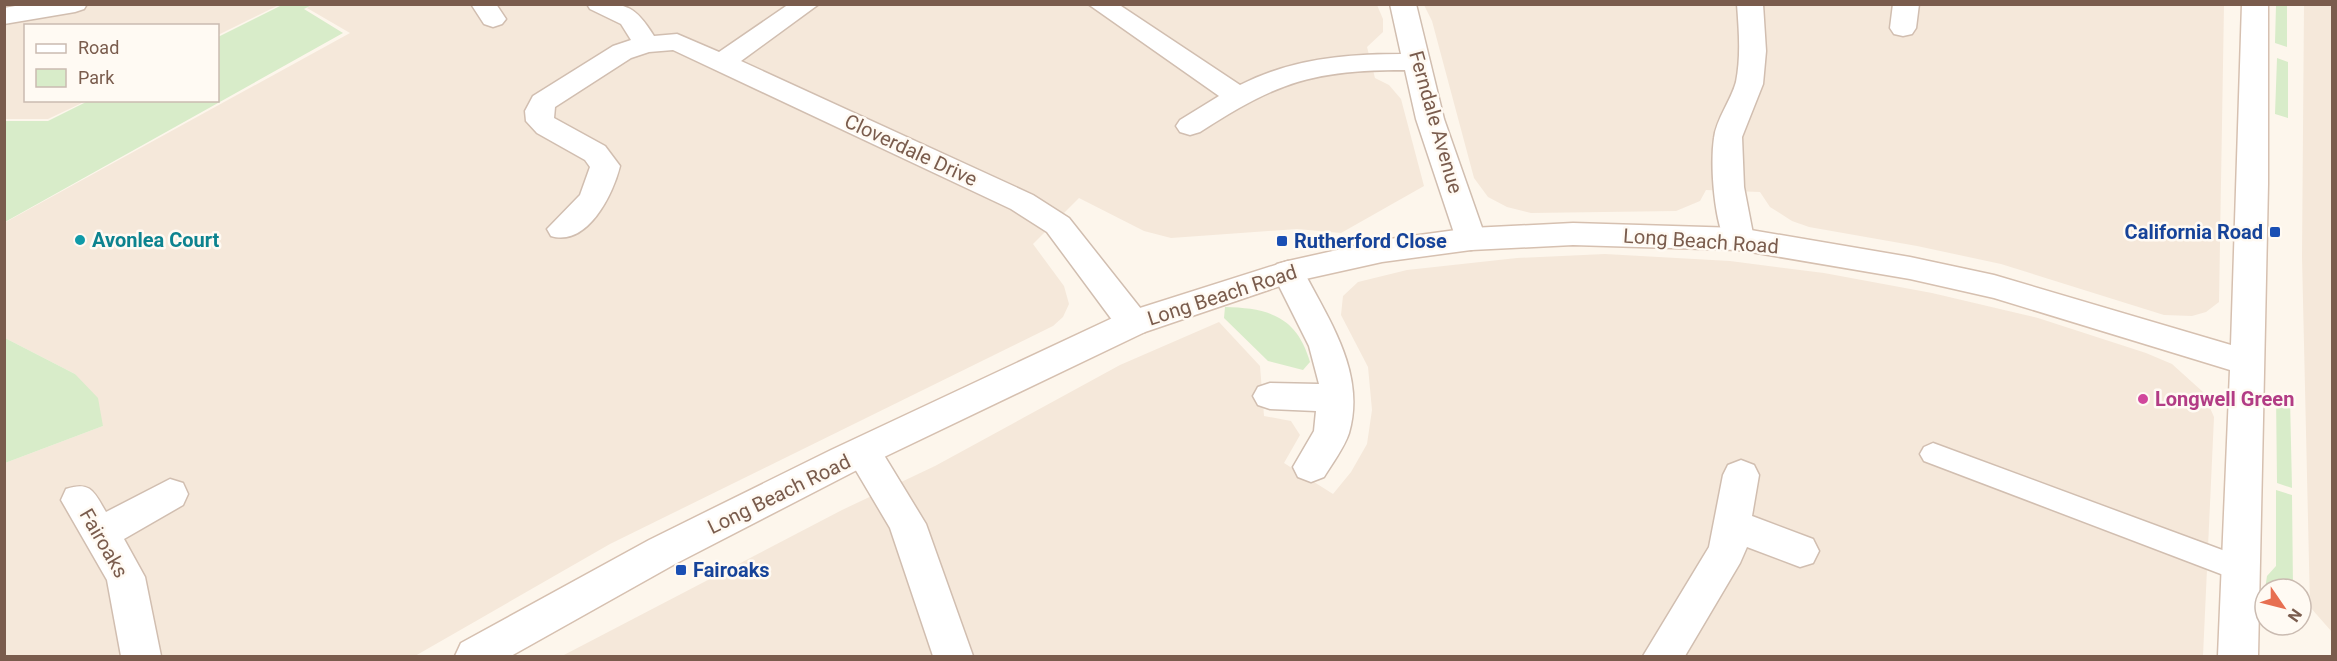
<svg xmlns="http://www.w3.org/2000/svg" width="2337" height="661" font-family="Roboto,sans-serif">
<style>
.residential{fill:#f5e8da}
.green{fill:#d8ecc9}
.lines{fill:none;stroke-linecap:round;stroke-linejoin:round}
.lane-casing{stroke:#d1beb0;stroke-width:3}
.street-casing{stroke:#d1beb0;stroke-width:3}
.secondary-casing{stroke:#d6c0b0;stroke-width:3}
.lane{fill:#fff;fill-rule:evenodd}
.street{fill:#fff;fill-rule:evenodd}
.secondary{fill:#fff;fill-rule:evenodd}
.transit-dot{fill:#1a4fb4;stroke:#fffaf3;stroke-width:2}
.culture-dot{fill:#0f9aa8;stroke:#fffaf3;stroke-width:2}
.hotel-dot{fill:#d1479c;stroke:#fffaf3;stroke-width:2}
.labels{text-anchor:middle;stroke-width:5;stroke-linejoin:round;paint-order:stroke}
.street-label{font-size:20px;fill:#7a5c4d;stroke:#fffaf3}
.transit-label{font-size:20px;font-weight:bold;fill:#164399;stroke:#fffaf3;text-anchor:start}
.culture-label{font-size:20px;font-weight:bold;fill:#0d838f;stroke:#fffaf3;text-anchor:start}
.hotel-label{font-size:20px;font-weight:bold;fill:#b23c85;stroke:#fffaf3;text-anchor:start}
</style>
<rect width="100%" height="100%" fill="#fdf6ec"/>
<path class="residential" d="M314,4L1377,5L1383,19V32L1367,47L1375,78L1389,85L1401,99L1424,186L1341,233L1297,229L1171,238L1144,231L1079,198L1033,244L1064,286L1069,304L1063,317L1053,326L610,544L415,656H5V463L103,426L75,374L5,338L4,223L350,33L307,8Z
M5,5H279L218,35V26H26V100L86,101L48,119H5Z
M1424,5H2224L2219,302L2206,312L2192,316L2164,315L2001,264L1917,246L1809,227L1792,221L1770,207L1760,192L1706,190L1700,201L1676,211L1531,213L1507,207L1488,197L1474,178L1432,21Z
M2304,5H2332V632L2310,607L2302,257Z
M1605,254L1730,261L1824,273L1932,293L2038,318L2146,353L2172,364L2203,392L2214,417L2203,656H562L842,510L935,466L1120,365L1219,322L1260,366L1264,416L1291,421L1300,435L1284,463L1333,494L1351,472L1367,444L1372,410L1368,367L1341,315L1343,296L1358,282L1407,270L1517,258Z"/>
<path class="green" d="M282,5H312L304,9L343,33L5,222V121H48L88,101L218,100V37Z
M2276,5H2287V47L2275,43Z
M2277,58L2288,62V118L2275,114Z
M1225,307C1268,308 1297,316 1310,362L1303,370L1268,361L1224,318Z
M5,338L75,374L98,398L103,426L5,463Z
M2276,395L2290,398L2292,488L2277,483Z
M2276,490L2292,495L2293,589H2265L2267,576L2276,566Z"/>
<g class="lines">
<g class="lane-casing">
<path id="lane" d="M1933,443L2252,561L2256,570L2252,579L2242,582L1924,461L1920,454L1924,447Z"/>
</g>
<g class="street-casing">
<path id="street" d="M26,4H87L84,9L75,12L4,24V8Z
M471,4H496L506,19L502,24L493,27L484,24Z
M587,4C624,4 633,2 654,36L677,34L719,52L789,4H819L741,61L1033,195L1069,218L1145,314L1149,323L1145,332L1133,335L1121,332L1047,232L1011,209L673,50L649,52L631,58L555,107L554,118L605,146L620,166C613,195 587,247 551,236L547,229L580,195L590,167L585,160L537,133L526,121L525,111L533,96L613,46L631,40L621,24L590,9Z
M1088,4H1118L1240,85C1291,59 1345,54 1401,54L1390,4H1416L1444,119L1486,239L1482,247L1471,250L1460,247L1456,239L1416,119L1405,70C1313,70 1277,82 1200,132L1190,135L1180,132L1176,126L1180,120L1219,96Z
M1737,4H1763L1766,51L1763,84L1742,137L1744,187L1754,239L1750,247L1739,250L1728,247C1714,224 1710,165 1714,138C1716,119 1731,101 1736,82C1741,57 1739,31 1737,4Z
M1893,4H1919L1916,28L1912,34L1903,36L1894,34L1890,28Z
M1288,261L1299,264L1304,272C1330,322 1366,374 1349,433C1344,448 1332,464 1324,477L1311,482L1298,477L1293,467L1314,431L1316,411L1270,409L1258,405L1253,396L1258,387L1270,383L1319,384L1309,346L1272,272L1277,264Z
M863,438L876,442L926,524L973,656H933L890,528L845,452L850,442Z
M1741,460L1754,465L1759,475L1752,516L1813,539L1819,551L1813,563L1800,567L1747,547L1740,563L1685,656H1643L1709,547L1723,475L1728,465Z
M170,479L183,483L188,494L183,505L124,539L145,577L161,656H121L107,580L61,500L66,489C91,481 94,492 106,512Z"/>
</g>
<g class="secondary-casing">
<path id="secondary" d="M2242,4H2268V184L2258,656H2218L2230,370L1994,298L1910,279L1739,250L1573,245L1471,250L1382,262L1292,282L1145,332L857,470L675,564L511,656H455L461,643L649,540L831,450L1121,314L1288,261L1382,240L1471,228L1573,223L1739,228L1910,257L1994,275L2231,345Z"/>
</g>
<use href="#lane" class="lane"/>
<use href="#street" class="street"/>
<use href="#secondary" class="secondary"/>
</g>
<g class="transit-dot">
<rect x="2269" y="226" width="12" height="12" rx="3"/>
<rect x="1276" y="235" width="12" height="12" rx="3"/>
<rect x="675" y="564" width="12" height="12" rx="3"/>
</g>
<circle class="culture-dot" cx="80" cy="240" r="6"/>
<circle class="hotel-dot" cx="2143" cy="399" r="6"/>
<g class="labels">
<g class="street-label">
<text transform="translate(1436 122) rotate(74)" y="7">Ferndale Avenue</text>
<text transform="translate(911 150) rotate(25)" y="7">Cloverdale Drive</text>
<text transform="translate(1701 241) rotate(4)" y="7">Long Beach Road</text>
<text transform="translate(1222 295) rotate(-18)" y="7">Long Beach Road</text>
<text transform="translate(779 494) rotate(-26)" y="7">Long Beach Road</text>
<text transform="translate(104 543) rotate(60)" y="7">Fairoaks</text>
</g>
<g class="transit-label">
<text x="2263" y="239" text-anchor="end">California Road</text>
<text x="1294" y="248">Rutherford Close</text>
<text x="693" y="577">Fairoaks</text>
</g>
<g class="culture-label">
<text x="92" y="247">Avonlea Court</text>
</g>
<g class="hotel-label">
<text x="2155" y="406">Longwell Green</text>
</g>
</g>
<rect width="2337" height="661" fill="none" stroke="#7a5c4d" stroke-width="12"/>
<rect x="24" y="24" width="195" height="78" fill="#fffaf3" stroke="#cabbb1" stroke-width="1.5"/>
<rect x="36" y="44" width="30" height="9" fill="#ffffff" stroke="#cabbb1" stroke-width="1.5"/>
<text x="78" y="54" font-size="18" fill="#7a5c4d">Road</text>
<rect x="36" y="69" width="30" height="18" fill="#d8ecc9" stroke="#cabbb1" stroke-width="1.5"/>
<text x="78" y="84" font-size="18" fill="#7a5c4d">Park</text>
<g transform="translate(2283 607) rotate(125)"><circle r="28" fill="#fffaf3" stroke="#cabbb1" stroke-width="1.5"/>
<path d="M0-4.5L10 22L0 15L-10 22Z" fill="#e76f51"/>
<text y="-9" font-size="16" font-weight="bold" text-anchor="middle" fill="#7a5c4d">N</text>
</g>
</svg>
